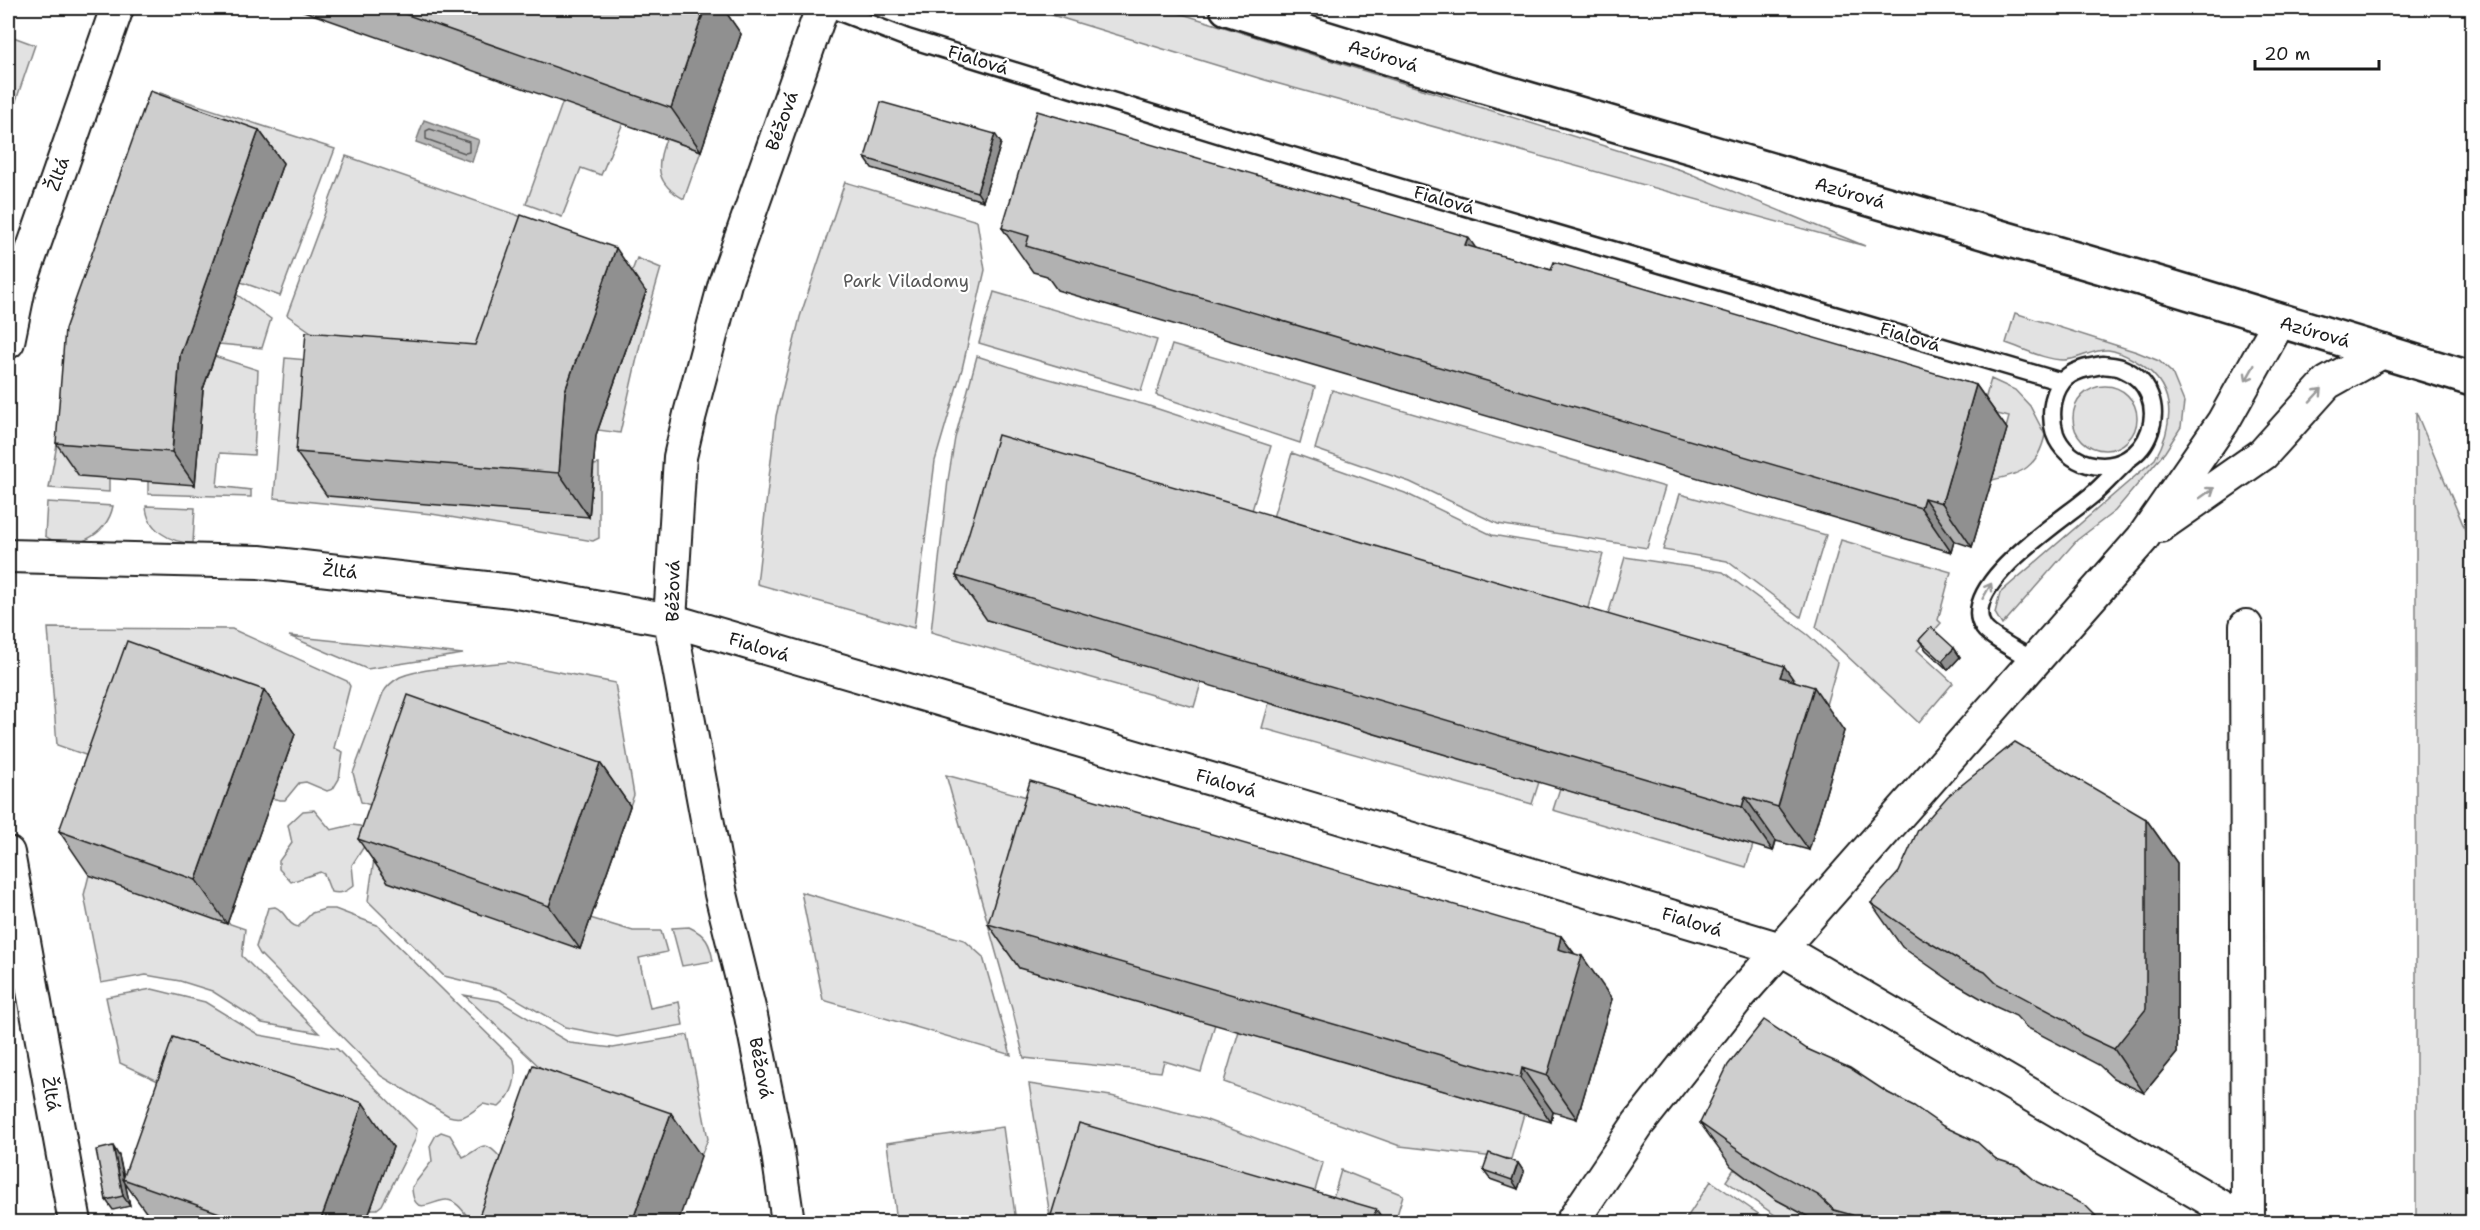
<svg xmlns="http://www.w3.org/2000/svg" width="2480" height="1230" font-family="'Shantell Sans',sans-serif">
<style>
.green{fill:#e2e2e2;stroke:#7f7f7f;stroke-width:1.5}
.water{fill:#b8b8b8;stroke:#7a7a7a;stroke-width:1.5}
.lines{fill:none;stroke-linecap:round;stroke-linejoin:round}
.shore{stroke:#5a5a5a;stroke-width:1.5}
.lane-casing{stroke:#1c1c1c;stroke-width:21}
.street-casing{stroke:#1c1c1c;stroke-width:36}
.primary-casing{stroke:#1c1c1c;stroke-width:38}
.lane{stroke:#fff;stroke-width:16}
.street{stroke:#fff;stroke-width:32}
.primary{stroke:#fff;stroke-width:33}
.wall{fill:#b1b1b1;stroke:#1c1c1c;stroke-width:1.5}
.shaded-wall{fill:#909090;stroke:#1c1c1c;stroke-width:1.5}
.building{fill:#cecece;stroke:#1c1c1c;stroke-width:1.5}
.oneway{stroke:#999}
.labels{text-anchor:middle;stroke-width:4.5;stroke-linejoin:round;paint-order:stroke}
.street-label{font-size:18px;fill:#1c1c1c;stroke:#fff}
.park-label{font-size:18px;fill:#575757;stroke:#fff}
</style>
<rect width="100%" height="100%" fill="#fff"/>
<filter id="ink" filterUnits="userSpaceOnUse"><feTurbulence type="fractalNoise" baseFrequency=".0167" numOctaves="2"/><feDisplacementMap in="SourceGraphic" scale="12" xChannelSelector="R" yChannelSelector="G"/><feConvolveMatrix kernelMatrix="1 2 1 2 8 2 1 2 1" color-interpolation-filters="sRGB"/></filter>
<g filter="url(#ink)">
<path class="green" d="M1029,8H1163L1681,170L1865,246L1265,80Z
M8,35L35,45L8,124Z
M160,93L335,149L280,296L241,282L282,163L88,295Z
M563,101L623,123L601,175L581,168L562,217L526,204Z
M666,139L701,151L684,199C656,184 655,167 666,139Z
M346,156L522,217L470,362L338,351L287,315Z
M845,182L977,221L985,270L962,369L935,461L914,628L757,584L776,416L800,317Z
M637,258L661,268L644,327L620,433L598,430L646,292L627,284Z
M994,292L1157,340L1141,391L979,343Z
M236,294L271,319L262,348L219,344Z
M2015,313L2137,352L2159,361L2172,373L2184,402L2181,427L2165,452L2115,511L2077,540L2002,625L1995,613L2000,593L2155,459C2176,422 2176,383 2134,360C2127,356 2117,351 2108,350C2092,349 2079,360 2064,360C2045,360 2024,349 2006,343Z
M1172,345L1315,387L1300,443L1156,395Z
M74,351L109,478V492L49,488Z
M214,356L258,370L254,455L220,453L217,486L251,490V497L148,494V481L203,389Z
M977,356L1035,375L1146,405L1271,446L1194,707L931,632L948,480L955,438Z
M285,358L478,375L589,517L594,465L599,464V538L593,541L432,514L274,498Z
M1991,379L2015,390L2030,406L2045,435C2038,467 2022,474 1992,480L2009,417L1982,410Z
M2073 418a32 32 0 1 1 64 0a32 32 0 1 1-64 0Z
M1332,390L1665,487L1647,548L1498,524L1410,482L1315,449Z
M2416,412L2472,546V1222H2416Z
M1292,453L1405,493L1492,535L1603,554L1579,640L1264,548Z
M1680,494L1826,535L1801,617L1727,561L1663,550Z
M47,502L113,506C107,537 71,554 45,536Z
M146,506L195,508L193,543C171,543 147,530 146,506Z
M1841,540L1951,572L1938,620L1941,623L1917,650L1953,683L1919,723L1816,627Z
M1625,557L1723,572L1808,635L1838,663L1824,712L1599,646Z
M48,628L232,629L347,681L350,686L334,748L343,752L339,779L333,789L327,791L306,782L299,783L285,800H280L105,762L57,745Z
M289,636L463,654L367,669Z
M508,662L615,683L634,795L630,806H373L361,802L353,773L383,693C387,686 393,681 400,677C424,667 481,665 508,662Z
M1269,703L1539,782L1532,804L1262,728Z
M946,775L1049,803L1215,1024L1201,1072L1164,1061L1161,1072L1024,1058L1014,1016Z
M1560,788L1753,845L1746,867L1553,810Z
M314,810L331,830L352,825L360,826L367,833L365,845L352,865L354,885C346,892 342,894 331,892L324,874L320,872L291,882L279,869V861L292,843L288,825L303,811Z
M374,859L579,949L590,918L633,931H661L667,952L639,958L650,1008L679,1002L683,1025L617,1037L565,1027L501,990L444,976L368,901Z
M89,875L245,929L242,956L319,1033L262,1023L212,991L180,981L146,975L101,983L84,895Z
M801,892L964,940L983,957L1011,1055L823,1000Z
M275,907C286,911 287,925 298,927L312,913L325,909H335L377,925L514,1060C518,1078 513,1095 499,1107L483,1104C471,1112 464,1121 449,1116L381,1076L260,954L256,947L268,908Z
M689,927C706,935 710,943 713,961L682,966L672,928Z
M152,989L205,1002L259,1035L337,1049L417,1130L415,1140L382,1205L377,1209H371L196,1099L120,1063L106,997Z
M464,995L499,1001L570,1043L613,1048L688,1035L708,1139L701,1156L514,1137L510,1128L513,1119L544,1071Z
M1239,1031L1524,1114L1511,1159L1400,1146L1224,1082Z
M1029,1084L1111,1096L1204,1119L1323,1163L1306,1222H1051Z
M1003,1127L1016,1222H897L887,1143Z
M441,1132L450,1135L463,1157C482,1150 481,1136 500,1157L499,1164L492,1178L504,1222H472C465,1214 458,1201 447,1200C436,1198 413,1221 412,1187L432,1161L430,1146L436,1135Z
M1734,1169L1775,1199L1819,1222H1796L1790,1218L1785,1222L1726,1181Z
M1341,1170L1403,1195L1395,1222H1326Z
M1711,1181L1770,1222H1684Z"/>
<path class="water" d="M424,120L479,140L472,162L416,142Z"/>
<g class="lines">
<path class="shore" d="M430,129L469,142V152L465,153L426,139V131Z"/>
<g class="lane-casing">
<path id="lane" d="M829,8L907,38L1231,138L2062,382
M2103,365C2109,366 2116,366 2121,368C2180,392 2150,480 2088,464C2073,460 2060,448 2055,434C2050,418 2051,396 2062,382C2071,370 2090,367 2103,365Z
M2034,661C2023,654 1990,637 1984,628C1955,587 2066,518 2092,495C2104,485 2114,473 2125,463"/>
</g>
<g class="street-casing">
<path id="street" d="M8,342L19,288L117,8
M2160,526L2263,454L2327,383L2384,351
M8,556L259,562L512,591L670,620L1221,782L1781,949L2248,1222
M2246,626L2248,1222
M8,853L75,1222
M788,1222L777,1147L751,1016L721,894L670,620L680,457L690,414L725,283L822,8
M1572,1222L1638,1124L1739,996L2142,539L2223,422L2279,322"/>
</g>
<g class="primary-casing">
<path id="primary" d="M1227,8L1415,66L2174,288L2472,379"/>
</g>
<use href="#lane" class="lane"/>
<use href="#street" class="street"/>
<use href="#primary" class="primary"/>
</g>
<path class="wall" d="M295,8H723L741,34L701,151Z
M259,130L283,163L203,389L195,485L79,476L56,443Z
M1001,143L983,201L872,168L865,158Z
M1002,228L1475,248L1551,270L1976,385L2007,429L1972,547L1954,541L1951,552L1057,290L1047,276L1033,272Z
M646,292L596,435L589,517L327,496L296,452L475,345Z
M956,576L1795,681L1844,731L1809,850L1776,841L1773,851L987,620Z
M1919,640L1954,648L1960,657L1948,670L1926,650Z
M264,690L295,734L227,924L89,875L59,831Z
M600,763L630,806L580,949L388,882L358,839Z
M2146,819L2177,863V1053L2144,1093L2113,1078L2099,1065L2026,1027L2016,1016L1994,1006L1951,981L1902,947L1871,903Z
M988,924L1561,936L1574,953L1612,999L1577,1119L1553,1112L1551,1122L1019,968Z
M1807,1049L1888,1093L1996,1159L2101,1221L2105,1222H1818L1775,1199L1731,1166L1700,1123Z
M393,1147L366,1222H153L125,1183L130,1206L113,1210L106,1200L119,1156L124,1176Z
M1518,1163L1524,1172L1518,1189L1490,1179L1483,1170Z"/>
<path class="shaded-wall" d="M705,8H723L741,34L701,151L671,108Z
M259,130L283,163L203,389L195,485L172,452L180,355Z
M995,134L1001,143L983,201L977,192Z
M1468,237L1498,280L1465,245Z
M616,248L646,292L596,435L589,517L559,473L565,391Z
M1976,385L2007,429L1972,547L1942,503Z
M1924,498L1954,541L1951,552L1921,508Z
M1954,648L1960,657L1948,670L1942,661Z
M1784,666L1809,702L1814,687L1844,731L1809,850L1778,807L1780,677Z
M264,690L295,734L227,924L196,880Z
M600,763L630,806L580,949L549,906Z
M1745,797L1776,841L1773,851L1742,807Z
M2146,819L2177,863V1053L2144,1093L2114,1049Z
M1561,936L1580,962L1582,956L1612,999L1577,1119L1547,1076L1558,949Z
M1522,1068L1553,1112L1551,1122L1520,1078Z
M363,1103L393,1147L366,1222H320Z
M671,1113L701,1156L678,1222H632Z
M113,1146L119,1156L124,1180L123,1179L125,1183L130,1206L123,1196Z
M1518,1163L1524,1172L1518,1189L1512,1180Z
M1376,1209L1385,1222H1372Z"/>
<path class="building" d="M388,8H705L671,108Z
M150,91L259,130L180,355L172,452L56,443L65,329Z
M881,102L995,134L977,192L865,158Z
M1037,111L1468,237L1465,245L1551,270L1554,262L1976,385L1942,503L1924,498L1921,508L1026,246L1029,236L1002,228Z
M521,215L616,248L565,391L559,473L296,452L306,332L475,345Z
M998,435L1784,666L1780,677L1814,687L1778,807L1745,797L1742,807L956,576Z
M1931,627L1954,648L1942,661L1919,640Z
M127,641L264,690L196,880L59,831Z
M408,695L600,763L549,906L358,839Z
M2015,742L2146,819V1009L2114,1049L2082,1034L2068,1021L1996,983L1985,972L1964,963L1920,937L1871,903L1899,872L1918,830L1948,796Z
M1030,781L1561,936L1558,949L1582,956L1547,1076L1522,1068L1520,1078L988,924Z
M1764,1020L1807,1049L1850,1068L1888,1093L1914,1106L1943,1126L1977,1142L1996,1159L2018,1166L2037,1182L2085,1205L2101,1221L2105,1222H1863L1852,1215L1834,1210L1818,1195L1745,1155L1700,1123L1728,1065Z
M173,1037L363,1103L320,1222H245L123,1179Z
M533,1065L671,1113L632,1222H477Z
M1079,1123L1376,1209L1372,1222H1049Z
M113,1146L123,1196L106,1200L96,1150Z
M1489,1153L1518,1163L1512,1180L1483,1170Z"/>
<defs><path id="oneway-shaft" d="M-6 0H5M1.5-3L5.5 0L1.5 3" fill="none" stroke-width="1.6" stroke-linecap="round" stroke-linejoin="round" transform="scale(1.5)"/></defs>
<g class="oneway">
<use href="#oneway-shaft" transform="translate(2250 373) rotate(119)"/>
<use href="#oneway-shaft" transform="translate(2316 395) rotate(-47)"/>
<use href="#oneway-shaft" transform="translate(2207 493) rotate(-35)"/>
<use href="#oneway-shaft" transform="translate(1987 591) rotate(-60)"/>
</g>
</g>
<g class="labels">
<g class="street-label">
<text transform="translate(1383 56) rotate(17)" y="6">Azúrová</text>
<text transform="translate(978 60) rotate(17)" y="6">Fialová</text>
<text transform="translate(782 121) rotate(-70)" y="6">Béžová</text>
<text transform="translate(58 174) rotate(-71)" y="6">Žltá</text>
<text transform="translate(1850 193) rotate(16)" y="6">Azúrová</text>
<text transform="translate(1444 200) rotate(16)" y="6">Fialová</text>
<text transform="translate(2315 332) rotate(16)" y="6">Azúrová</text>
<text transform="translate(1910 337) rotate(17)" y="6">Fialová</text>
<text transform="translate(340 571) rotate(6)" y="6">Žltá</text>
<text transform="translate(673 591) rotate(-89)" y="6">Béžová</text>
<text transform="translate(759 647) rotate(17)" y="6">Fialová</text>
<text transform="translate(1226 783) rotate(16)" y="6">Fialová</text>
<text transform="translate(1692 922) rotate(17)" y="6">Fialová</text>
<text transform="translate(761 1068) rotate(79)" y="6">Béžová</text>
<text transform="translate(51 1094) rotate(80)" y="6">Žltá</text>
</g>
<g class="park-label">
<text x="906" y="287">Park Viladomy</text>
</g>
</g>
<rect width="2480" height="1230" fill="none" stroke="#fff" stroke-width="30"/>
<rect x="15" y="15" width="2450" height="1200" fill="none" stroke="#1c1c1c" stroke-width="2" filter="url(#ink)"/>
<path d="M2255 60v9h124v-9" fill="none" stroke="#1c1c1c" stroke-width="3"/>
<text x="2264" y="60" font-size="18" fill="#1c1c1c" stroke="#ffffff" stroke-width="4.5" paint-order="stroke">20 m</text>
</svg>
